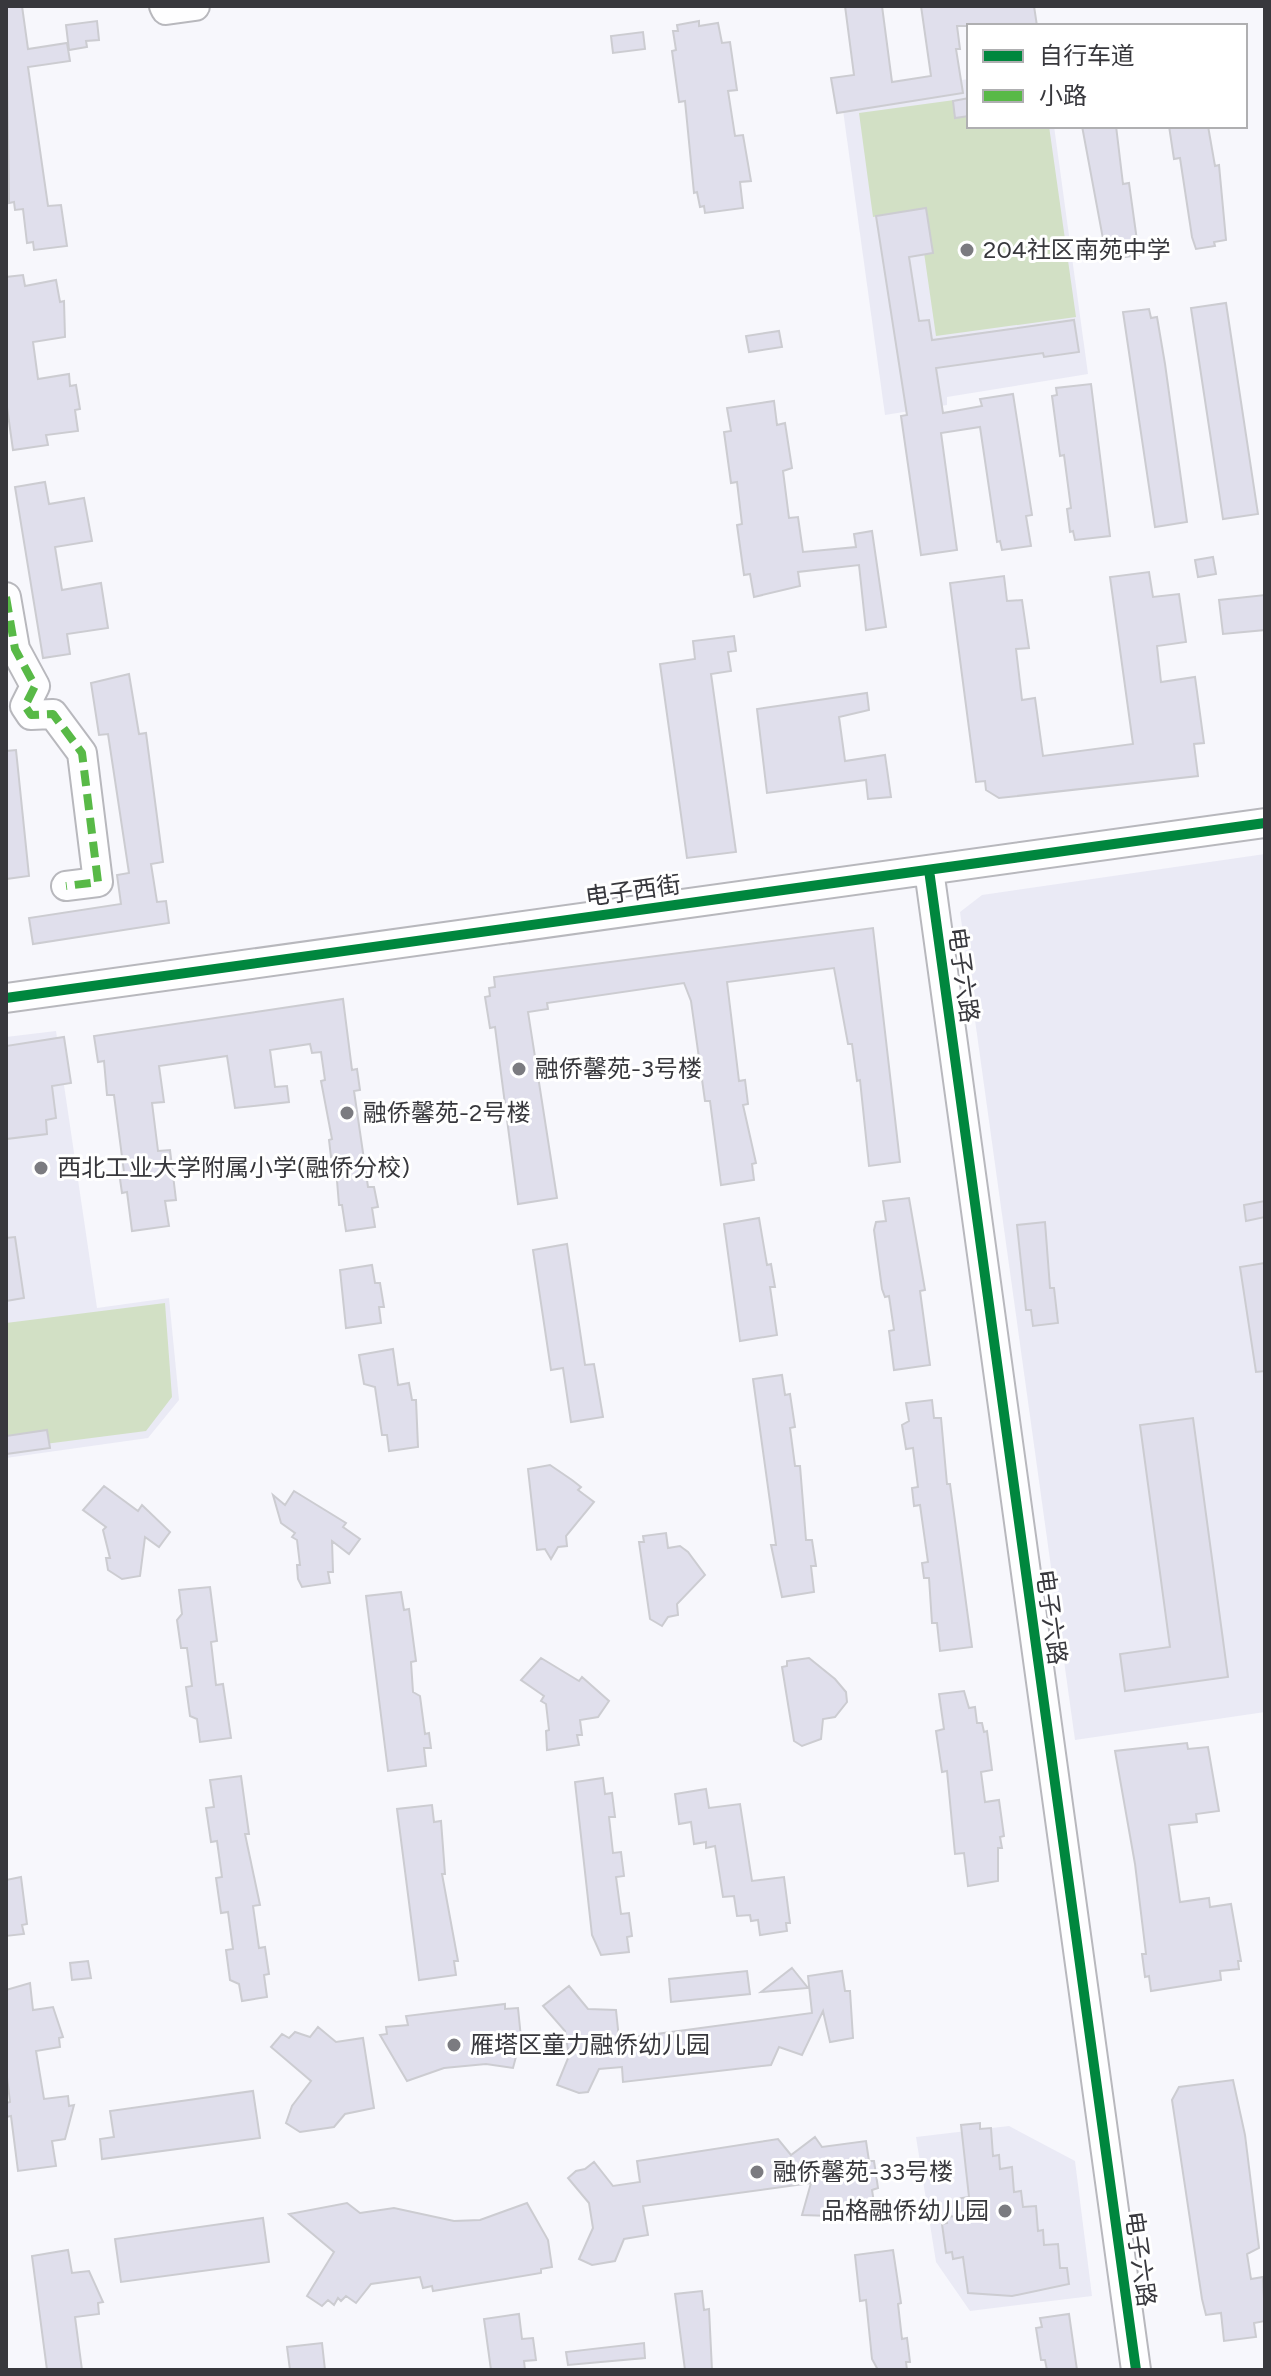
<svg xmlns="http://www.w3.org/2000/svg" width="1271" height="2376" font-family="Figtree,'Noto Sans SC',sans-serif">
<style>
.built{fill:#eaeaf5}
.green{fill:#d2e0c5}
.building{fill:#e0dfec;stroke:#ccccd1;stroke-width:2}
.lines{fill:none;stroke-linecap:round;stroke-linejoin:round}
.minor-casing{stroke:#b8b8bd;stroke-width:32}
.minor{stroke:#fefeff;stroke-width:28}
.quiet{stroke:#58b947;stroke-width:8;stroke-dasharray:16 8;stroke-linecap:butt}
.cycleway-casing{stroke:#fff;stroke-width:15}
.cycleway{stroke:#00873e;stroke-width:10}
.poi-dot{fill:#7b7b80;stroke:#fff;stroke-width:3}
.labels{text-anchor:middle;stroke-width:6;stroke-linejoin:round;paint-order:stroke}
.poi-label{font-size:24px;fill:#38383d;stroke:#fff;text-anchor:start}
.street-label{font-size:24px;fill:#38383d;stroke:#fff}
</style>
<rect width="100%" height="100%" fill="#f7f7fc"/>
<path class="built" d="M969,79V126H1054L1088,374L947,397V405L885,415L841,96Z
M1265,854V1712L1075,1740L960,912L982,895Z
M56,1031L97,1308L169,1298L179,1400L148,1438L6,1458V1037Z
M1009,2126L1075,2161L1092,2296L970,2311L936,2262L916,2137Z"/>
<path class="green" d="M969,98V126H1049L1076,317L936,336L918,211L873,217L859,113Z
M165,1303L172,1397L146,1431L6,1449V1323Z"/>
<path class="building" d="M6,6H22L28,49L67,43L70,61L28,67L48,206L61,205L67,246L34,250L33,242L27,243L23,209L15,210L14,202L9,203Z
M845,6H882L892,82L931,76L921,6H1034L1037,26H957L960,49H956L963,93L837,113L831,78L854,75Z
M97,21L99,40L86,41L87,47L69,50L66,25Z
M699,21V26L718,23L722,43L730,42L737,90L728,91L735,136L743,135L751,181L740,182L743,208L705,213L704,206L700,207L697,192L694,193L685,101L679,102L672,51L676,50L673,31H678L677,25Z
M643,32L645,49L613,53L611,36Z
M969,98V116L955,118L953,101Z
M1082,126H1116L1123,184L1129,183L1139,255L1112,259L1111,254L1106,255Z
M1169,126H1208L1215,166L1219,165L1226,240L1214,242L1215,246L1196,249L1192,237L1180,158L1174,159Z
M926,208L933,253L909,257L919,321L929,320L932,340L1074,320L1079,352L1044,357L1043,353L936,368L943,413L982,406L980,399L1013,394L1032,515L1026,516L1031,546L1002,550L1000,541L997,542L980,427L941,433L957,550L921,555L901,416L907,415L876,216Z
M23,275L25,286L56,280L60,302L64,301L65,337L33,342L38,379L69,374L70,386L76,385L80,409L75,410L78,431L46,435L48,445L13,450L6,400V277Z
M1226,303L1258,514L1223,519L1191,308Z
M1149,309L1151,318L1157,317L1165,364L1187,522L1155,527L1123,312Z
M779,331L782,347L749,352L746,336Z
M1091,384L1110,536L1075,540L1073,531L1070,532L1067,509L1071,508L1064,455L1060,456L1052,396L1057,395L1056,388Z
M774,401L777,425L785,423L792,468L783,471L789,518L798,517L803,552L856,547L854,534L872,531L886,627L866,630L859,565L798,572L800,586L754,597L750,574L744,575L737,525L742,524L737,482L731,483L724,432L731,431L727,408Z
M45,482L49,504L84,498L92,541L55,547L62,590L101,583L108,628L67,634L70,654L43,658L15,487Z
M1213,557L1216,574L1198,577L1195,560Z
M1149,572L1153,597L1179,594L1186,642L1157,646L1161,682L1195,677L1204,743L1194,744L1198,776L999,798L986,790L985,781L976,782L950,583L1004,576L1007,601L1022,600L1029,648L1016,649L1022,700L1035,698L1043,756L1133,744L1110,577Z
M1265,595V630L1223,634L1219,600Z
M734,636L736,651L728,652L731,671L711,674L736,852L687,858L660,664L695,659L693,641Z
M129,674L139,734L146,733L163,862L151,864L157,902L166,901L169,923L33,944L29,918L121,904L117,875L129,873L108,734L99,735L91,683Z
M867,693L869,710L839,717L845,761L885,755L891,797L868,799L866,780L767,793L757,709Z
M16,750L29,876L6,879V751Z
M873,928L900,1162L869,1166L860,1080L857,1081L852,1044H848L834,968L727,982L739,1081L745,1080L748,1104L743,1105L756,1163L752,1164L754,1180L721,1185L710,1101H705L691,1001L684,983L547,1003L548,1009L528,1012L557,1198L518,1204L495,1027L490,1028L485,997L490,996L489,988L495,987L494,977Z
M343,999L352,1070L357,1069L360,1090L354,1091L368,1187H374L378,1207L372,1208L375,1227L346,1231L342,1205H339L335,1156L331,1157L329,1140L332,1139L321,1081L325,1080L321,1052L312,1053L310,1044L270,1050L275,1087L287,1086L289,1102L235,1108L227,1056L159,1066L164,1102L152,1103L158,1151L170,1150L176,1200L165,1201L169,1226L132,1231L127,1192L122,1193L119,1172H124L114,1095H107L104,1061L98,1062L94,1036Z
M64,1037L71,1083L52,1086L56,1118L46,1120L47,1134L6,1139V1046Z
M909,1198L925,1290L920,1291L930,1365L894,1370L889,1331L894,1330L889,1296L885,1297L882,1289L874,1230L876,1222L886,1221L883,1201Z
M1265,1201V1217L1246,1221L1244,1205Z
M759,1218L767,1265L771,1264L775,1287H770L777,1335L740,1341L724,1224Z
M1045,1222L1050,1288H1054L1058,1323L1033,1326L1031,1310H1026L1017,1225Z
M15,1237L24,1298L6,1301V1238Z
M567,1244L585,1365L594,1364L603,1417L571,1422L563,1368L551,1370L533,1250Z
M1265,1263V1371L1256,1372L1240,1267Z
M372,1265L375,1283H380L384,1307H379L381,1323L346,1328L340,1270Z
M393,1349L398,1385L409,1383L412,1400H416L418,1447L389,1451L387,1435H382L375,1387L364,1384L359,1355Z
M782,1375L785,1395L790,1394L795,1427L790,1428L795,1466H800L806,1540H812L816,1566H811L814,1592L782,1597L771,1545H776L753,1379Z
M932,1400L934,1418H941L947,1484H950L972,1647L940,1651L937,1623H932L929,1578H924L922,1563L928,1562L920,1505L914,1506L912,1488L918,1487L913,1448L906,1449L902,1425L909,1421L906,1403Z
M1193,1418L1228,1677L1125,1691L1120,1654L1170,1647L1140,1425Z
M47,1430L50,1448L6,1454V1436Z
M550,1465L572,1480L581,1487L578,1490L594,1502L566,1536L567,1546L558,1547L551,1559L545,1549L537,1550L528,1469Z
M104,1486L138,1511L142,1505L170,1532L159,1547L145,1537L140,1576L122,1579L108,1570L106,1558H110L103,1530L106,1527L83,1510Z
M294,1491L346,1523L343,1527L360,1539L349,1554L332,1541L333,1572H328L330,1583L302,1587L298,1579L297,1565H300L297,1540L292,1537L295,1533L281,1523L273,1495L285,1505Z
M666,1533L668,1548L680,1546L688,1552L705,1575L677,1604L678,1615L668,1617L662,1626L650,1619L639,1542H644L643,1536Z
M210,1587L217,1641L211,1642L216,1685L223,1684L231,1738L200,1742L197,1719L190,1716L186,1687L192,1686L187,1648H181L177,1620L182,1614L179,1590Z
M401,1592L404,1610L409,1609L416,1661L411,1662L413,1692L420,1696L425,1734L429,1733L431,1748H424L426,1766L388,1771L366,1596Z
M541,1658L579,1681L582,1677L609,1701L598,1717L580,1720L582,1735H577L579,1745L547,1750L546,1731L549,1730L546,1704L541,1701L544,1696L521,1680Z
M809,1658L835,1679L846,1692L847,1702L835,1717L823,1719L821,1739L802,1746L794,1741L782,1667L787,1666V1661Z
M964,1691L969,1708L975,1707L977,1723H982L984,1732L987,1731L992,1770L981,1772L985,1802L999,1800L1004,1836L1000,1837L1002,1848H998V1881L968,1886L964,1853L955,1854L947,1771L942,1772L936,1731L944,1729L939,1694Z
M1187,1743L1188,1749L1208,1747L1219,1811L1196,1814L1197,1822L1169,1825L1180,1902L1209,1898L1210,1907L1231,1904L1241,1961H1238L1239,1969L1220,1971L1221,1980L1151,1991L1149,1976L1145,1977L1142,1954H1146L1135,1864L1115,1751Z
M241,1776L249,1834H245L260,1905L253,1906L259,1948L265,1947L269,1974L264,1975L267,1997L242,2001L239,1984L230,1980L226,1950L233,1949L228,1912L221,1913L216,1878L222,1877L217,1841L211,1842L206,1808L214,1807L210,1780Z
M603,1778L605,1794L612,1793L615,1817H609L613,1853L621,1852L624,1876L616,1877L621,1914L629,1913L632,1936L627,1937L629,1952L601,1955L592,1935L575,1782Z
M706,1789L709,1808L740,1804L752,1881L784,1877L790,1923H786L787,1931L760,1935L758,1920L751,1921L750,1915L737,1916L734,1896L723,1897L715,1846L706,1848V1842L694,1844L691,1822L679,1824L675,1794Z
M432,1805L434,1822L441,1821L445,1874H442L458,1961H454L456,1975L419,1980L397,1809Z
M21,1877L27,1924L22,1925L24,1934L6,1936V1880Z
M88,1961L91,1978L72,1980L70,1963Z
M792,1968L808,1988L761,1992Z
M747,1971L750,1994L671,2002L669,1979Z
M842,1971L845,1991H850L853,2038L830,2042L823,2011L802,2055L779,2047L771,2065L623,2082L622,2067L599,2069L588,2092L579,2093L557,2085L569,2056L565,2031L543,2006L569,1986L588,2009L616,2010L619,2039L812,2013L808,1976Z
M30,1983L33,2010L53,2007L63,2037L59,2038L60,2047L36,2051L44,2099L68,2096L69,2106L74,2105L65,2139L52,2141L56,2166L18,2171L11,2116L6,2117V2103L10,2102L6,2069V1990Z
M505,2004V2009L518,2008L521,2038L513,2068L486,2064L444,2068L407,2081L380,2035L387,2034L386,2027L408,2025L406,2016Z
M318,2027L336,2042L363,2038L374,2108L345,2114L334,2127L300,2132L286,2123L292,2106L311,2081L271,2047L282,2034L289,2038L295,2032L310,2037Z
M1233,2080L1245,2135L1259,2248L1247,2254L1251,2279L1263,2277L1265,2321L1254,2323L1256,2337L1224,2341L1221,2313L1206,2315L1202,2299L1172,2100L1179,2087Z
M253,2091L260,2138L102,2159L100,2139L114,2137L110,2111Z
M980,2123V2129L991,2128L993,2156L999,2155L1000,2169L1012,2167L1014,2192L1021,2191L1023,2207L1036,2206L1038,2231L1043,2230L1044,2245L1058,2244L1060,2268H1067L1069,2284L1012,2296L968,2293L963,2257L953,2259L952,2252L946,2253L942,2224L947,2223L946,2217L957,2216L955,2199L969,2197L961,2125Z
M815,2137L822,2147L866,2141L869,2161H874L878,2188L872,2190L875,2209L831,2216L802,2215L811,2183L643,2206L648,2235L624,2239L615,2261L592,2265L579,2259L593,2228L589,2203L568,2178L576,2171L585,2169L594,2162L613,2186L640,2182L637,2161L778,2139L791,2155Z
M347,2203L360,2213L394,2208L454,2221L480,2220L527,2203L548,2240L552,2267L541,2269V2273L433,2291L432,2286L423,2288L420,2277L371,2284L356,2303L346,2296L341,2301L338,2298L334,2305L328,2300L322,2306L307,2296L334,2252L289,2214Z
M263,2218L269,2262L121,2282L115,2239Z
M68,2250L72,2273L89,2271L103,2302L98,2303L99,2314L75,2317L82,2370H47L32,2256Z
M893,2250L901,2303L898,2304L902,2339L907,2338L910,2362H906L907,2370H878L872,2359L866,2300L860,2301L855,2255Z
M702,2291L704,2310L709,2309L712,2370H685L675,2294Z
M519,2314L522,2339L533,2338L536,2360L524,2361L525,2370H491L484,2319Z
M1069,2314L1077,2370H1047L1045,2360H1041L1036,2328L1042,2327L1040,2318Z
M322,2343L325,2370H290L287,2347Z
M644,2343L645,2358L568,2365L566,2352Z"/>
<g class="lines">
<g class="minor-casing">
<path id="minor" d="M164,6L166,10L195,6
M6,597L15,649L35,686L25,706L31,715L53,714L82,753L98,882L66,886
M929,870L1136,2370
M6,998L1265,823"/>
</g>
<use href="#minor" class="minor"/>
<path class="quiet" d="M6,597L15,649L35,686L25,706L31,715L53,714L82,753L98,882L66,886"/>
<g class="cycleway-casing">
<path id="cycleway" d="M929,870L1136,2370
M6,998L1265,823"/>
</g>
<use href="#cycleway" class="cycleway"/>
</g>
<g class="poi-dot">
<circle cx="967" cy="250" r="8"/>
<circle cx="519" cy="1069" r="8"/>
<circle cx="347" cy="1113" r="8"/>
<circle cx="41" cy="1168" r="8"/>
<circle cx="454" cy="2045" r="8"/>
<circle cx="757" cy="2172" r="8"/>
<circle cx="1005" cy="2211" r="8"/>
</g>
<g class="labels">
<g class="poi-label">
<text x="983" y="258">204社区南苑中学</text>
<text x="535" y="1077">融侨馨苑-3号楼</text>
<text x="363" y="1121">融侨馨苑-2号楼</text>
<text x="57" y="1176">西北工业大学附属小学(融侨分校)</text>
<text x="470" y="2053">雁塔区童力融侨幼儿园</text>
<text x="773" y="2180">融侨馨苑-33号楼</text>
<text x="989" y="2219" text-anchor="end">品格融侨幼儿园</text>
</g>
<g class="street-label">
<text transform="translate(633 891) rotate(-8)" y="8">电子西街</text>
<text transform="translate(963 975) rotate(82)" y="8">电子六路</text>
<text transform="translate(1051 1617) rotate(82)" y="8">电子六路</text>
<text transform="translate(1140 2259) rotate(82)" y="8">电子六路</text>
</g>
</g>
<rect width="1271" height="2376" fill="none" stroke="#38383d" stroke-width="16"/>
<rect x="967" y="24" width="280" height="104" fill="#ffffff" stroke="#afafb1" stroke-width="2"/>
<rect x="983" y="50" width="40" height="12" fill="#00873e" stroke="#afafb1" stroke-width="2"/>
<text x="1039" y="64" font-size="24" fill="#38383d">自行车道</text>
<rect x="983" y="90" width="40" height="12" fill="#58b947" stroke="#afafb1" stroke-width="2"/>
<text x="1039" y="104" font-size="24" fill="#38383d">小路</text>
</svg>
